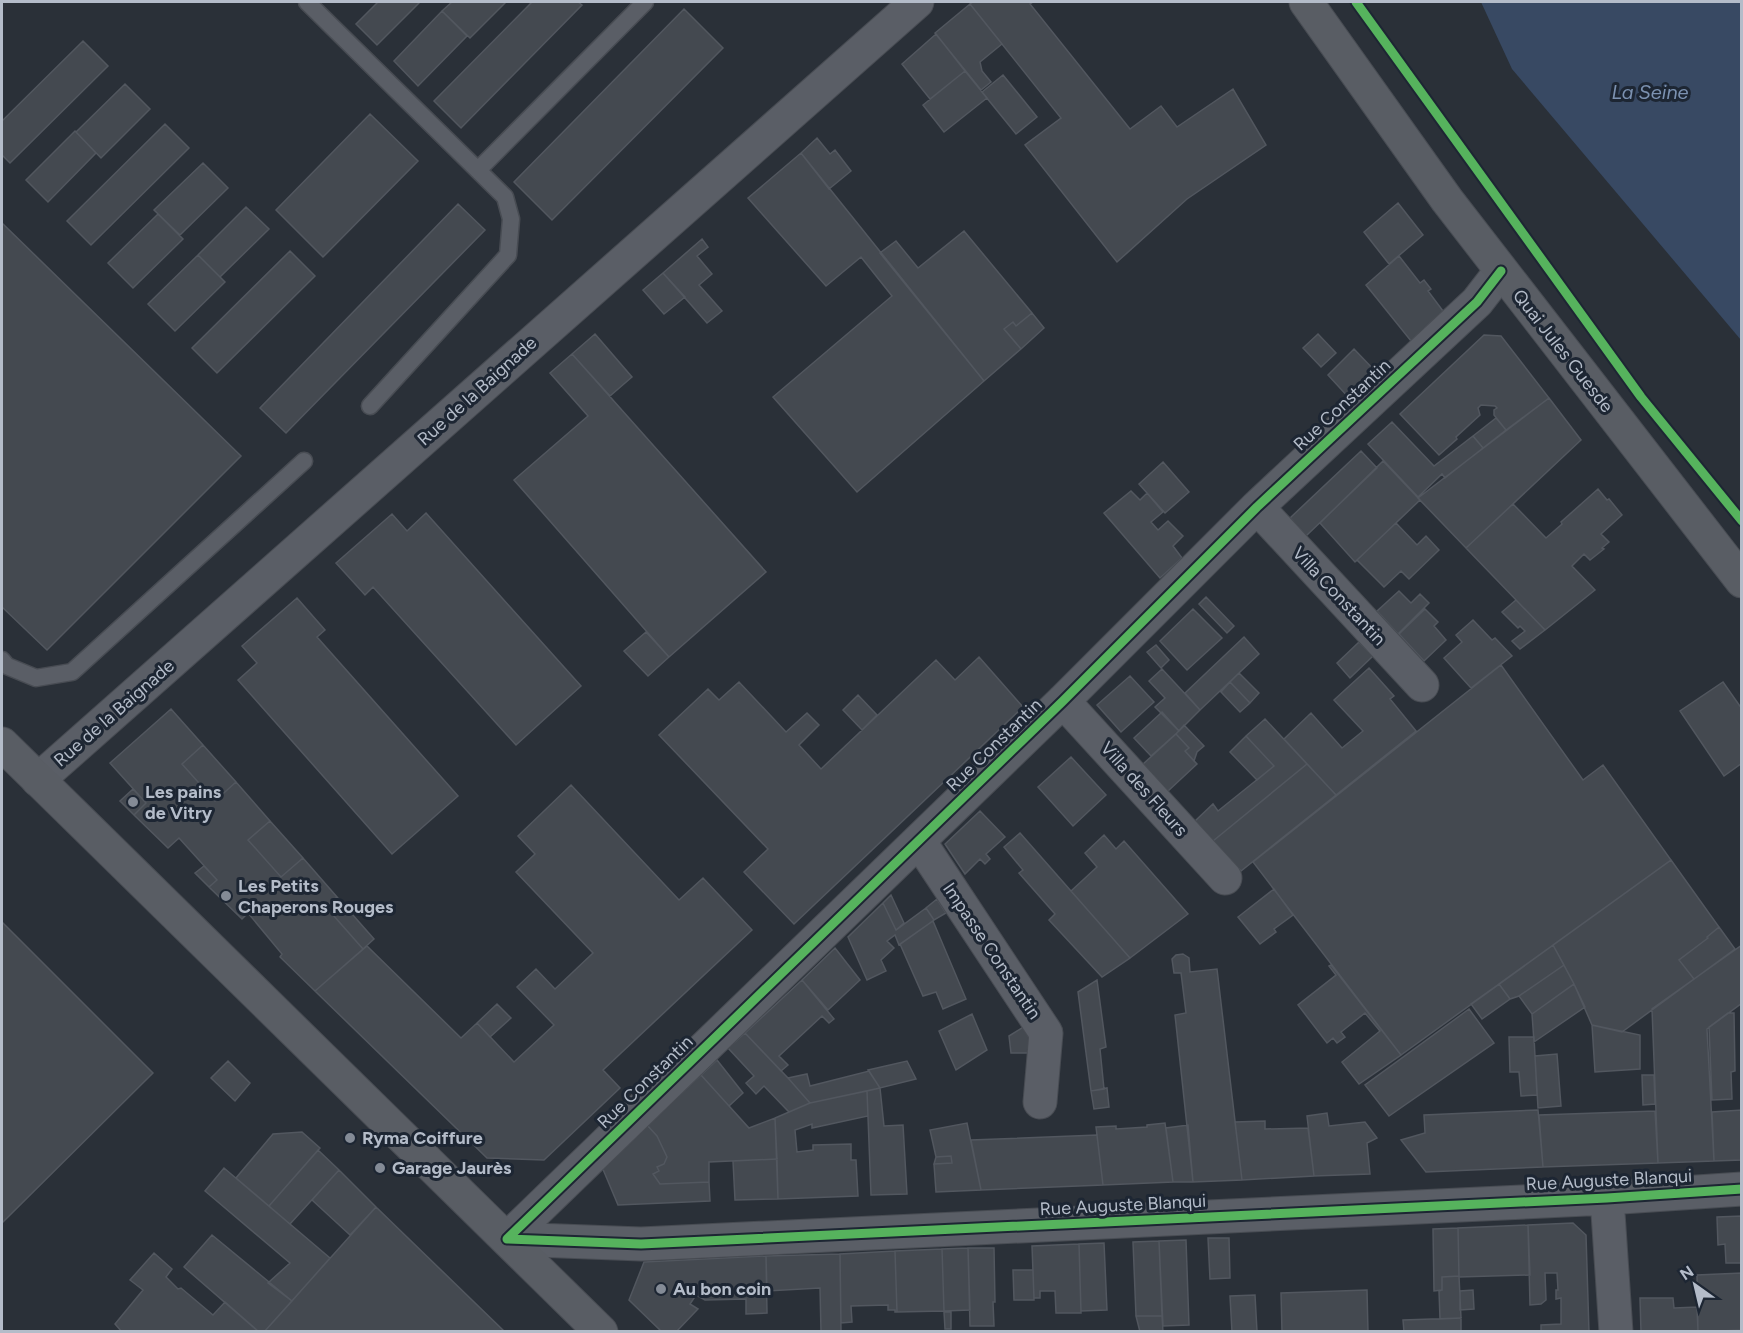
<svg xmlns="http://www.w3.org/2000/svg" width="1743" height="1333" font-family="Figtree,sans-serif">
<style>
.water{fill:#384963}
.building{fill:#444950;stroke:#52575f;stroke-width:1.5}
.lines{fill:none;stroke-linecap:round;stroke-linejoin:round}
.lane-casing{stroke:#484c53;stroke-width:19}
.street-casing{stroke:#484c53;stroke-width:35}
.secondary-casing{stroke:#484c53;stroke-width:35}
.lane{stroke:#5a5e66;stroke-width:16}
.street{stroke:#5a5e66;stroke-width:33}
.secondary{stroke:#595d64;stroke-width:33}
.cycleway-casing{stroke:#1d2633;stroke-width:13}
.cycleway{stroke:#56b35d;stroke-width:9}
.poi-dot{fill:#848b96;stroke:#1d2633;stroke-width:2}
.labels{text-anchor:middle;stroke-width:6;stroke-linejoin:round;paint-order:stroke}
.street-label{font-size:18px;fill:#b4bcc9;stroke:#1d2633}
.poi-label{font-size:18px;font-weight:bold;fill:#b4bcc9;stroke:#1d2633;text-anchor:start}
.water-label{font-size:20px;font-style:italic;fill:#7c92b1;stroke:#1d2633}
</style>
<rect width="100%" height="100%" fill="#2a3038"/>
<path class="water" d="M1481,2H1741V340L1512,69Z"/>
<path class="building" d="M378,2H420L377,45L356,24Z
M452,2H506L470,38L442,11Z
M532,2H578L582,5L461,128L434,101Z
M973,2H1033L1030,4L1130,129L1161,106L1177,127L1233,89L1266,145L1187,199L1117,262L1025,145L1061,118L970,4Z
M970,4L1002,44L980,62L982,71L991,82L981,90L935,33Z
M684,9L723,48L552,220L514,182Z
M442,11L467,36L418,86L394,61Z
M936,34L965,71L930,99L902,64Z
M83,41L108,66L10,163L2,155V121Z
M965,71L987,98L944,132L923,105Z
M1003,75L1037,117L1016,134L982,92Z
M125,84L150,109L101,158L76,132Z
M370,114L418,161L323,257L276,210Z
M165,124L189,148L91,245L67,221Z
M75,131L96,153L48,202L26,180Z
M817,138L830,154L835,150L851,171L829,189L801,153Z
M801,153L984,381L857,492L773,397L892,296L861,257L826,286L748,198Z
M203,163L228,188L180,235L154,210Z
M1398,203L1423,235L1389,264L1364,232Z
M458,204L485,230L286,433L260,408Z
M246,207L269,229L220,277L198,255Z
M158,214L183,239L133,288L108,263Z
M2,223L241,456L47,650L2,607Z
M964,231L1032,313L1016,326L1013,322L1004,329L1021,349L984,381L880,253L896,241L918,268Z
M702,239L708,247L697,256L712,274L699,285L722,311L707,323L663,273Z
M290,251L315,276L217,373L192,348Z
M198,255L225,282L175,331L148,304Z
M1399,256L1420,283L1424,280L1431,289L1428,291L1443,311L1411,341L1366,285Z
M663,273L685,297L664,314L643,290Z
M1032,313L1044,328L1021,349L1004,329L1013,322L1016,326Z
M595,334L632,377L610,396L572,354Z
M1318,334L1336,353L1321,367L1303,348Z
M1484,335L1501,336L1549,398L1506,430L1494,415V410L1497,408L1495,406L1481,405L1478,408L1480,415L1456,437L1457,439L1439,455L1400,414Z
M1354,349L1377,373L1350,399L1328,375Z
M572,354L766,572L669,657L514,480L588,416L550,373Z
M1549,398L1581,440L1466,548L1418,498Z
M1496,418L1506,430L1483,448L1473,436Z
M1392,422L1434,466L1473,436L1483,448L1445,478L1442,474L1418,497L1368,444Z
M1361,451L1377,468L1306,536L1290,518Z
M1383,461L1420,500L1355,562L1320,523Z
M1163,462L1189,492L1165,513L1139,484Z
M1598,489L1607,500L1609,499L1622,515L1601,534L1609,542L1602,548L1604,549L1590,560L1584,554L1572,566L1595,590L1545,630L1466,548L1513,504L1546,538L1562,524L1561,522Z
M1131,491L1140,500L1147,493L1163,512L1151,522L1158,530L1168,521L1183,536L1173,546L1182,558L1160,578L1104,513Z
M426,513L581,686L516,745L373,587L365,595L336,563L392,514L407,531Z
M1396,523L1417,545L1426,536L1439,550L1409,579L1401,571L1384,587L1357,560Z
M1399,591L1411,603L1420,594L1429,603L1398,634L1377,611Z
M1206,597L1234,626L1227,633L1199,604Z
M297,598L325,630L317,637L458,796L392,854L238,680L257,663L242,646Z
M1516,600L1545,630L1520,649L1512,641L1525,631L1520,626L1518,628L1502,612Z
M1193,609L1222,638L1187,670L1160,641Z
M1425,609L1438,622L1434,626L1446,640L1424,661L1399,634Z
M1473,620L1492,640L1495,638L1512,656L1471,688L1444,658L1462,642L1456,635Z
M646,632L669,657L648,676L624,651Z
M1244,637L1259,654L1200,710L1185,693Z
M1359,642L1373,656L1350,678L1337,663Z
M1156,645L1169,660L1161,668L1147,652Z
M979,657L1023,707L794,924L744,872L768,849L659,735L708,689L719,700L739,682L786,732L807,713L819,725L799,745L821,769L936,660L955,680Z
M1501,665L1583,780L1603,765L1671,860L1401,1055L1253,862Z
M1369,668L1394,696L1390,699L1416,731L1336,795L1284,739L1311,713L1342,748L1363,731L1334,700Z
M1162,669L1200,710L1179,731L1155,707L1165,698L1149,681Z
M1239,673L1259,693L1250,703L1230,682Z
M1130,676L1154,702L1121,732L1097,705Z
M1230,682L1250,703L1240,712L1221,692Z
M1723,682L1742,709V763L1724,776L1680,711Z
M858,695L877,715L862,730L843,710Z
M171,709L203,745L182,764L215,801L236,782L270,821L248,840L281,877L303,858L337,897L326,907L363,949L315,991L280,957L282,954L248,913L242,919L209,887L217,880L179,838L168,848L134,815L146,803L110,763Z
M1162,712L1179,731L1151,756L1134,738Z
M1265,719L1307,764L1213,841L1195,821L1213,804L1218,811L1274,766L1246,736Z
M1184,725L1204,746L1197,752L1194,761L1185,751L1189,748L1176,734Z
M1176,734L1189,748L1185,751L1197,764L1167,792L1142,765Z
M1246,736L1274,766L1257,780L1230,752Z
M203,745L236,782L215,801L182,764Z
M1071,757L1106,795L1073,826L1038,787Z
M1307,764L1336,795L1241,871L1213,841Z
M571,785L679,900L703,878L752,930L603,1070L620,1088L544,1160L487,1158L315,991L367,946L461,1038L477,1023L514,1062L554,1025L517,987L536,969L555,989L593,953L516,872L535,854L518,836Z
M133,789L146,803L134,815L120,801Z
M980,811L1005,837L986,854L990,859L985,864L980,859L965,874L945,844Z
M270,821L303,858L281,877L248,840Z
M1020,833L1071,891L1130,958L1102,977L1049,920L1055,914L1019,873L1023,870L1004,847Z
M1104,835L1116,849L1124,841L1188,914L1130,958L1071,891L1097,867L1085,853Z
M1671,860L1719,927L1707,937L1708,938L1679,960L1694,979L1622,1032L1592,1025L1574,984L1553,945Z
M204,866L217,880L209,887L195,873Z
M1274,889L1293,915L1274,929L1276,932L1260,944L1238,917Z
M891,895L904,923L896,930L883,903Z
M337,897L374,939L363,949L326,907Z
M937,899L946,913L934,920L926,908Z
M883,903L896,930L926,908L934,920L899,945L895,935L887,941L894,948L881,960L886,971L867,980L848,937Z
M933,921L966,999L943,1009L936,992L923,996L900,944Z
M2,922L153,1073L2,1223Z
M1719,927L1735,949L1694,979L1679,960L1708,938L1707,937Z
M1553,945L1564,965L1519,996L1510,999L1499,984Z
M1742,945V1003L1707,1029L1714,1161L1658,1163L1652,1009Z
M835,948L860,980L828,1010L802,980Z
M1183,954L1189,958L1190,972L1217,969L1242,1180L1193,1182L1175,1015L1186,1013L1181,973H1174L1172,959L1176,955Z
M1331,965L1401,1055L1359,1084L1342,1062L1380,1031L1365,1013L1341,1032L1345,1037L1337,1043L1333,1038L1327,1043L1298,1005L1336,975L1329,966Z
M1564,965L1574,984L1532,1014L1519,996Z
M802,980L834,1019L829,1023L822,1016L779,1056L788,1065L781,1071L745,1033Z
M1097,980L1106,1047L1100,1049L1104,1089L1091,1091L1078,992Z
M1499,984L1510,999L1482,1019L1471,1004Z
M1574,984L1585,1007L1534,1042L1532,1014Z
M497,1004L511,1018L490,1037L477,1023Z
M1469,1009L1494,1043L1389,1116L1365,1085Z
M1728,1013H1734L1735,1071L1731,1072L1732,1099L1712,1100L1709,1027Z
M972,1014L987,1050L956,1070L939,1031Z
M1030,1023L1033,1053H1011L1009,1036Z
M1592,1025L1640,1035V1069L1595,1072Z
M745,1033L788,1078L810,1103L789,1112L764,1086L756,1094L746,1083L754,1076L728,1048Z
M1509,1037H1534L1537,1095L1521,1096L1519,1072H1510Z
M1557,1054L1561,1106L1538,1108L1535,1056Z
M717,1060L743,1093L729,1106L701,1075Z
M228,1061L250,1083L235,1101L211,1078Z
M907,1061L916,1079L880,1088L868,1070Z
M869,1071L880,1088L810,1103L788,1078L807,1074L810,1086Z
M701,1075L749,1128L775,1118L777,1159L709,1162V1182L660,1184L653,1174L659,1171L657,1167L664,1164L667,1157L657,1136L647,1125Z
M1642,1075H1654L1655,1104L1643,1105Z
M880,1088L884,1126L903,1125L907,1194L871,1195L867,1091Z
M1107,1088L1109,1107L1094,1109L1091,1091Z
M867,1091L868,1116L812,1128V1124L795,1130L797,1152L813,1150V1145L851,1144V1160H856L858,1196L778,1199L775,1118L810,1103Z
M1538,1110L1543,1167L1426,1172L1401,1140L1425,1133L1424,1115Z
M1742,1110V1160L1714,1161L1712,1112Z
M1655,1111L1658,1163L1543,1167L1539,1115Z
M1327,1113L1329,1126L1365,1122L1377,1138L1367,1143L1370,1174L1314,1176L1307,1116Z
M1265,1121V1129L1308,1128L1314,1176L1242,1180L1235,1122Z
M967,1123L981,1190L936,1192L934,1164L952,1163L951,1156L936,1157L930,1130Z
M1165,1123L1173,1182L1103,1185L1096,1127L1116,1126V1129L1147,1127V1125Z
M647,1125L657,1136L667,1157L664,1164L657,1167L659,1171L653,1174L660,1184L709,1182L710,1201L618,1205L602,1167Z
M1188,1125L1193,1182H1173L1166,1128Z
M302,1132L320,1148L269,1206L236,1178L273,1134Z
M1097,1135L1103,1185L981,1190L971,1140Z
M318,1150L339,1170L290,1224L269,1206Z
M951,1156L952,1163L934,1164L936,1157Z
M777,1159L778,1199L735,1200L733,1161Z
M224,1168L330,1258L292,1301L268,1283L290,1263L205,1191Z
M339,1170L376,1207L350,1235L312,1200Z
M376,1207L505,1332H264Z
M1742,1216V1263H1726L1725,1244L1718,1245L1717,1217Z
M1573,1223L1586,1235L1589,1332H1541V1325L1561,1324V1298L1556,1299V1290H1558L1557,1273H1545L1546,1300L1541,1304L1530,1305L1528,1225Z
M1528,1225L1530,1275L1459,1277L1458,1228Z
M1458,1228L1459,1276L1442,1277V1290L1434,1291L1433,1229Z
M212,1235L292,1301L264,1332H259L184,1267Z
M1208,1238H1229L1230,1278L1210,1279Z
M1186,1240L1189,1325L1163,1326L1159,1241Z
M1159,1241L1162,1316H1136L1133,1242Z
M1104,1243L1107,1310L1081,1311L1079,1244Z
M1079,1244L1081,1313H1056L1055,1291H1040V1298H1034L1032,1246Z
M968,1248L970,1310L944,1311L942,1249Z
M968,1248H994L995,1302H993L994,1326H970Z
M942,1249L944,1311L897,1312L895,1251Z
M895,1251L897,1312H895V1310H888V1305L851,1306L852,1322L841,1323L840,1254Z
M154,1253L172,1269L166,1277L178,1289L181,1288L213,1315L225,1302L259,1332H122L115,1324L143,1290L130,1280Z
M840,1254L841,1332H821L820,1288L767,1291L766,1256Z
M766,1256L767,1313L746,1314V1299L705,1300L696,1295L690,1304L698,1309L676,1332H662L629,1300L644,1262Z
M1013,1270H1033L1034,1300H1014Z
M1742,1273V1330L1698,1332L1697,1275Z
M1459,1276L1461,1318L1440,1319L1439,1291L1442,1290V1277Z
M1367,1290L1368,1332H1282L1281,1293Z
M1473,1290L1474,1309L1460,1310V1291Z
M1255,1295L1257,1331L1232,1332L1230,1296Z
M1640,1298H1673L1674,1308L1697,1307L1698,1332H1641Z
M944,1312H951V1329H945Z
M1136,1316H1162L1163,1332H1140Z
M1461,1318V1332H1404L1403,1320Z"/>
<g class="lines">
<g class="lane-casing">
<path id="lane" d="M307,2L505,197L511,219L508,255L370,406
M478,170L645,2
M2,660L7,666L36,678L72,672L304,461"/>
</g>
<g class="street-casing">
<path id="street" d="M1257,507L1422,685
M1063,701L1225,878
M38,780L917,2
M919,841L1046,1033L1040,1102
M1607,1198L1616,1332
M507,1239L1063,701L1257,507L1477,302L1501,271
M507,1239L641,1244L1607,1198L1742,1189"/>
</g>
<g class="secondary-casing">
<path id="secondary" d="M1306,2L1447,200L1742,581
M2,744L601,1332"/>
</g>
<use href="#lane" class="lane"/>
<use href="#street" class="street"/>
<use href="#secondary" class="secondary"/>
<g class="cycleway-casing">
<path id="cycleway" d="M1356,2L1641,397L1742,521
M507,1239L1063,701L1257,507L1477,302L1501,271
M507,1239L641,1244L1607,1198L1742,1189"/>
</g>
<use href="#cycleway" class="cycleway"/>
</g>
<g class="poi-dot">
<circle cx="133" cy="802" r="6"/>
<circle cx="226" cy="896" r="6"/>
<circle cx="350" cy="1138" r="6"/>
<circle cx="380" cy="1168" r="6"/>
<circle cx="661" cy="1289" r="6"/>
</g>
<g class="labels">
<g class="street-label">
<text transform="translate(1563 351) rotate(52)" y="6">Quai Jules Guesde</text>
<text transform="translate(477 391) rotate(-42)" y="6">Rue de la Baignade</text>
<text transform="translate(1342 405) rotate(-43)" y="6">Rue Constantin</text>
<text transform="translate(1339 596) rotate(47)" y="6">Villa Constantin</text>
<text transform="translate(114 713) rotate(-41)" y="6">Rue de la Baignade</text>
<text transform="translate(994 745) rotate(-44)" y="6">Rue Constantin</text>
<text transform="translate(1144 789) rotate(48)" y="6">Villa des Fleurs</text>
<text transform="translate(992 951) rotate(56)" y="6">Impasse Constantin</text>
<text transform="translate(645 1082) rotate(-44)" y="6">Rue Constantin</text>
<text transform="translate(1609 1180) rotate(-3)" y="6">Rue Auguste Blanqui</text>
<text transform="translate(1123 1205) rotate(-3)" y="6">Rue Auguste Blanqui</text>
</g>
<g class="poi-label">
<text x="145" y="798">Les pains<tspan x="145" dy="21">de Vitry</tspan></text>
<text x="238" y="892">Les Petits<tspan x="238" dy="21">Chaperons Rouges</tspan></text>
<text x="362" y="1144">Ryma Coiffure</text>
<text x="392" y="1174">Garage Jaurès</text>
<text x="673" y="1295">Au bon coin</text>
</g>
<g class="water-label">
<text x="1650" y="99">La Seine</text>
</g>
</g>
<rect width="1743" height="1333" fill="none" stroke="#b4bcc9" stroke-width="6"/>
<g transform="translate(1695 1285) rotate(326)" stroke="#1d2633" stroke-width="4.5" paint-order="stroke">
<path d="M0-4.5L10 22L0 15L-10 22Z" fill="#b4bcc9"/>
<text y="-9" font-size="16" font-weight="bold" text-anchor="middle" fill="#b4bcc9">N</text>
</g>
</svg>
